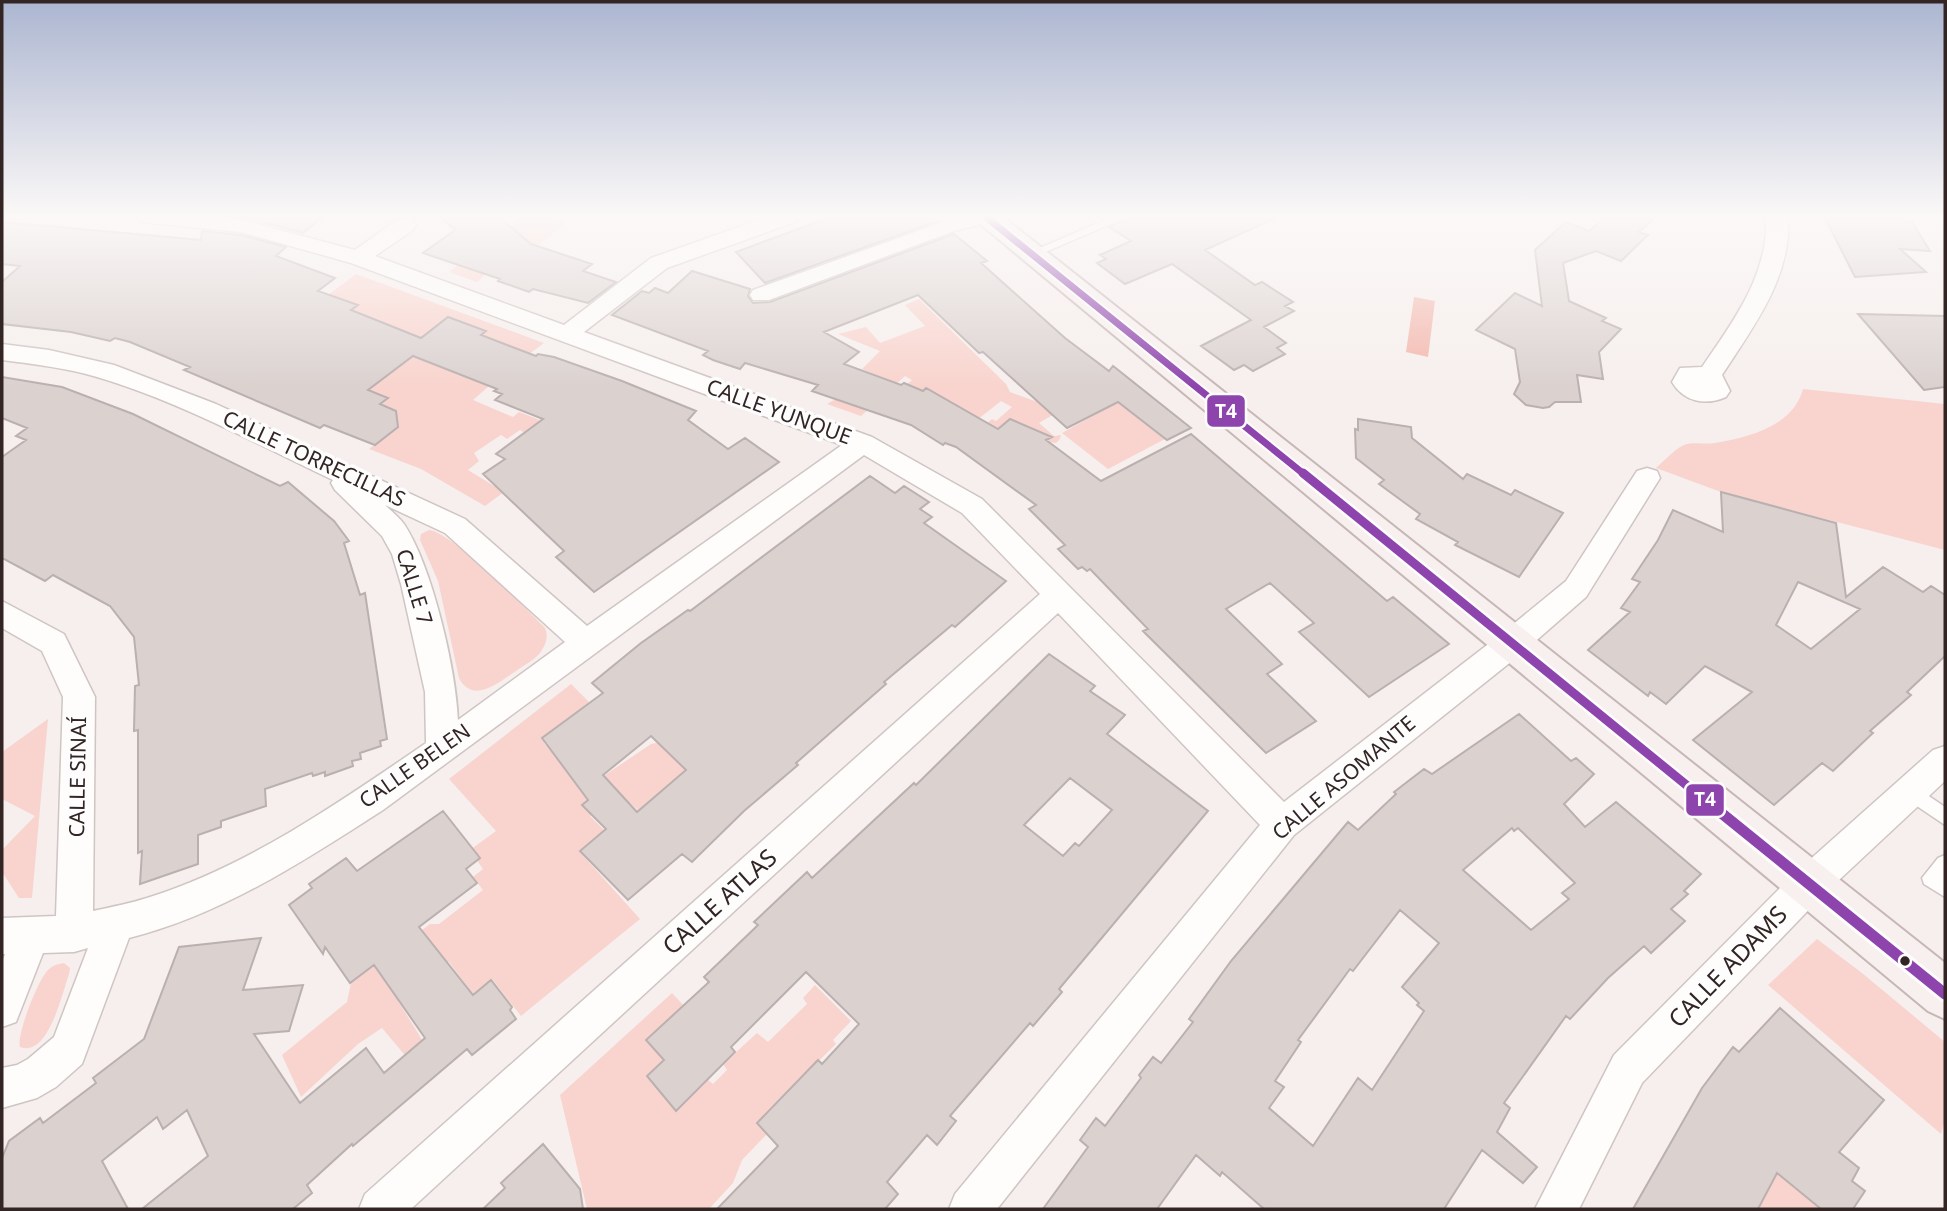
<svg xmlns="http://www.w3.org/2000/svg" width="1947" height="1211" font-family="'Noto Sans',sans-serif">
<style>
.green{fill:#f9d4ce}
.water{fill:#f3b8ae}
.building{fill:#dbd2d0;stroke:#bab0af;stroke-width:2;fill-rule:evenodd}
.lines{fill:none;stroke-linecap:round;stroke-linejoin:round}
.service-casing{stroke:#cfc5c3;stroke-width:3}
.minor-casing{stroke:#cfc5c3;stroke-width:3}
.primary-casing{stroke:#c6b7b5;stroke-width:4}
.service{fill:#fefdfc;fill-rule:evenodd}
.minor{fill:#fefdfc;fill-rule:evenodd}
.primary{fill:#f7f0ef;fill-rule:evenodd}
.bus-1-far2-casing{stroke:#fdfdfd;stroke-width:11}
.bus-1-far1-casing{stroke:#fdfdfd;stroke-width:14}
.bus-1-casing{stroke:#fdfdfd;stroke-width:17}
.bus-1-far2{stroke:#8e44ad;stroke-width:7}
.bus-1-far1{stroke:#8e44ad;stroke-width:9}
.bus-1{stroke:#8e44ad;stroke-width:11}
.bus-dot{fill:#322523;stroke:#fdfdfd;stroke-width:2.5}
.labels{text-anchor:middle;stroke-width:7;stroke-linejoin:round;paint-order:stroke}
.street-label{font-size:21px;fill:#322523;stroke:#fdfdfd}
.near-street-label{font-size:24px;fill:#322523;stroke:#fdfdfd}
.line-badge{stroke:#fdfdfd;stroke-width:2.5}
.badge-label{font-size:19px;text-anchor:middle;font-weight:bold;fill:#fff}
</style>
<rect width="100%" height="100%" fill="#f6efed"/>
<path class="green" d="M525,217H550L566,223L515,263L487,273L477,282L449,272Z
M356,274L544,343L525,357L431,363L489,386L473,400L513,417L519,412L563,429L534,439L520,430L507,439L501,435L474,453L479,461L468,470L504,492L485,506L421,469L369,449C383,438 399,432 396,412L380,404L387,398L368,390L372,387L370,318L351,310L356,305L328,295Z
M919,299L1006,384L1010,392L1035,401L1055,391L1061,410L1039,423L1054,436L1061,435L1060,439L1056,443L998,435L986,424L992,419L996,421L1012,407L1001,401L977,420L904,387L912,380L905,376L861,416L827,404L836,399L851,405L877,376L862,369L880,351L838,334L866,327L880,343L925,326L905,305Z
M1803,389L1945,404V550L1721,492L1656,468C1664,461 1673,451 1682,446C1691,441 1705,445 1715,443C1750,437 1793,426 1803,389Z
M1118,402L1158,434L1177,426L1182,430L1108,469L1062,433Z
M429,530C452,532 526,609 545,628C548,636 547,642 542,650C537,659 524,665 516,671C499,682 473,705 459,678L438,581L420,540L421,534Z
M571,684L589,702L544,739V743L565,768L602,777L651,744L667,741L692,765L638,810L617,791L590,816L604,830L579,851L640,919L521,1016L492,979L473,994L449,962H446L398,1001L439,1067L425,1079L382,1028L358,1044L301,1097L282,1055L347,1002L351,983L430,924H439L483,890L473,877L483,869L470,850L496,831L449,779Z
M48,719L32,898H19L2,872V850L35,816L2,799V752Z
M1817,939L1862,973L1945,1042V1119L1941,1134L1768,985Z
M64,963L70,968L69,974C62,994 48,1058 20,1047C16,1036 37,984 45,974C49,967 56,964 64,963Z
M815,985L851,1021L833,1040L836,1044L757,1122L767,1134L742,1160L733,1183L709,1209H587L560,1095L672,993L684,1006L647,1040L664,1060L647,1076L676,1111L708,1080L713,1084L727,1070L723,1064L757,1033L768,1042L807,1004L803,998Z
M1775,1171L1821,1209H1758Z"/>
<path class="water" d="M1414,297L1435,301L1428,357L1406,352Z"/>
<path class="building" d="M221,217H323L303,233L243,217Z
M440,217H499L531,244L592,264L583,271L616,282L588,303L533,289L529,292L498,281L500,279L423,253L455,230Z
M830,217H934L938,221L765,283L736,252Z
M1129,217H1278L1205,250L1255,285L1262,282L1293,302L1285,306L1294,311L1264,327L1286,343L1277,348L1285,354L1253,371L1244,365L1234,370L1201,346L1251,320L1172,264L1125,284L1097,263L1106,259L1100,255L1131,241L1109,227Z
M1605,217H1655L1639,232L1648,235L1621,261L1596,251L1563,263L1569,301L1606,318L1602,321L1621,329L1599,352L1603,379L1577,375L1581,402H1555L1549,407L1543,408L1526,405L1514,394L1520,382L1515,349L1476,330L1515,293L1542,306L1535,250L1566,222L1589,231Z
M1842,217H1890L1912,222L1930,251L1900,249L1926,272L1855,277L1825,218L1842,220Z
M2,222L201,240L202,231L241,235L286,247L276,256L335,278L318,291L358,305L351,310L421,338L448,317L486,331L481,335L536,356L538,354L554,357L622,381L696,411L688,420L728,449L745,438L779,462L594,592L556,557L564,551L483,474L505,459L496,454L543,419L495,400L502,394L494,391L497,389L413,356L368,390L388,398L380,404L396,411L398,427L375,445L324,425L320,428L184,370L190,367L130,342L115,338L110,341L71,332L2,324V282L20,266L2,264Z
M954,234L987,261L981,263L1065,338L1109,371L1113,366L1191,428L1167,440L1118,402L1067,428L983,352L979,353L918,295L824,332L859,352L844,364L901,385L904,383L923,391L926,388L998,429L1010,419L1052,437L1046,440L1101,481L1191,434L1387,601L1393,597L1449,644L1369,697L1299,632L1314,623L1270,583L1226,609L1282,664L1267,674L1316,721L1266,753L1143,631L1148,629L1090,569L1087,571L1082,567L1078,569L1058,549L1065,545L1029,509L1036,505L956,447L945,443L943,445L911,425L812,391L818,385L745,363L740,369L713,360L703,355L708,351L612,315L642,291L649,293L655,288L668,293L692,271L750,289L748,296L753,303L770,302Z
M1858,314L1945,316V387L1924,390Z
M2,377L62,387L133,414L280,486L288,482L334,521L349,541L344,543L360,595L365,593L387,739L380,741L381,746L360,753L361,759L352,761L353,766L325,776V772L313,776L312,773L265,789L266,806L221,821V827L198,835V864L140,884L142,851L138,853V730L134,731L135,686L139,685L134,637L110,606L53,575L45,581L2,558V457L26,440L16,436L27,428L2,418Z
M1358,419L1411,427L1412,438L1463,479L1467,474L1511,495L1515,490L1563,513L1519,577L1455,545L1458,542L1416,519L1420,514L1379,484L1384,480L1356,458L1355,429L1358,430Z
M870,476L895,493L904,486L929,502L920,509L932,517L924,523L1006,581L955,627L952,625L884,682L886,684L796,763L798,765L744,811L692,862L682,854L628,900L580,851L606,829L582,805L588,800L542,738L603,693L592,683L641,643L688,610L690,611ZM651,736L686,770L637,812L603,775Z
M1721,492L1836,523L1846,597L1883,567L1923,592L1931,586L1945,595V656L1907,692L1911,695L1870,731L1873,733L1833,771L1822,763L1774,805L1693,740L1752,692L1705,666L1666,704L1650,692L1648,696L1588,650L1630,612L1621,608L1640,582L1632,579L1658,540L1673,510L1723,532ZM1798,582L1860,609L1811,649L1776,625Z
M1049,654L1095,686L1090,691L1125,715L1107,734L1208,811L1059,989L1062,992L1033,1026L1030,1023L950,1116L956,1121L937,1145L927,1135L887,1182L898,1194L885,1209H717L778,1146L757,1123L818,1060L822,1064L859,1024L806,972L731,1047L735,1052L676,1111L647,1076L664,1060L646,1040L709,982L704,977L758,925L754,922L807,872L812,878L914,783L916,785ZM1070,778L1112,810L1079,846L1075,843L1063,856L1024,825Z
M1519,714L1571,761L1576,758L1594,774L1564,804L1585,827L1616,802L1701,874L1684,891L1688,894L1671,909L1685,921L1651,953L1644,946L1608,978L1570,1019L1566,1016L1504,1103L1510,1108L1497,1132L1537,1167L1523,1183L1482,1150L1444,1209H1264L1222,1172L1220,1176L1196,1155L1157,1209H1043L1088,1147L1080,1140L1096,1118L1105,1126L1141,1078L1139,1075L1153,1057L1161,1063L1193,1022L1189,1019L1231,961L1348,822L1358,830L1396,794L1394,792L1424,769L1432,774ZM1512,828L1514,831L1518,828L1575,883L1562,893L1569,899L1531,930L1463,870ZM1400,910L1439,943L1402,987L1419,1003L1417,1005L1424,1011L1372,1090L1358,1078L1313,1146L1269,1108L1284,1087L1275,1081L1301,1042L1298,1040L1350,969L1353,971Z
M443,811L480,858L466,869L477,883L419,927L473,995L491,980L512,1007L510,1010L516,1019L472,1055L467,1049L353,1146L352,1144L307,1185L312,1193L293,1209H142L208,1156L187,1110L163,1129L157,1117L102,1161L128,1209H2V1158L9,1141L40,1118L43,1123L96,1083L93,1078L144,1039L179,947L261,938L243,990L303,985L289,1031L254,1034L300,1103L366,1048L384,1073L425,1038L374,965L350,983L325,947L323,954L289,905L312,888L309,884L346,858L357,871Z
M1780,1008L1884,1100L1839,1152L1859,1168L1852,1181L1865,1191L1853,1209H1821L1777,1173L1758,1209H1633L1702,1088L1733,1047L1739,1052Z
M543,1144L580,1189L583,1209H483L505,1188L501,1183Z"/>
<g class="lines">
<g class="service-casing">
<path id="service" d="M1112,217H1127L1036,256L1032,258L1026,254Z
M1911,784L1945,807V825L1905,798L1902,792L1905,786Z
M1945,855V897L1924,884L1922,878L1938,858Z"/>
</g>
<g class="minor-casing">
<path id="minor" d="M139,217L242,220L355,250L397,220H413L416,225L413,230L375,256L564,325L651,258L767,217H797L795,222L667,268L584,332L872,437L982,499L1284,802L1500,635L1566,581L1637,471L1647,468L1657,471L1660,478L1586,597L1522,653L1294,835L997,1209H949L955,1194L1260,825L1058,613L411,1209H359L365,1194L1040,594L962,513L864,455L383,810C304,861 221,915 129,938L82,1064L56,1087L37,1098L2,1108V1068L17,1065L28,1059L54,1037L88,948L74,952L43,953L16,1022L2,1027V962L5,954H2V918L56,916L63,697L42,651L2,628V601L64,634L95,697L93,911C112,907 132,903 150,897C250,865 340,802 426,743L425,692L401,584L392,554L382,536L335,490L331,483L333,480C259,445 176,400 97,377C66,368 34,364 2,360V344L49,350L114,365L216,404L465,519L587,626L842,445L351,263L241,232L150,223L142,222ZM385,505L445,533L565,642L458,720C456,669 432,566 404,524C399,517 391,511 385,505Z
M957,217H993L990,222L954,231L769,300H753L750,295L753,290Z
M1766,217H1788C1792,277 1753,327 1722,375L1730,391L1726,397C1705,406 1684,402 1672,382L1680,368L1702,367C1733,322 1769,274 1766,217Z
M1945,746V781L1823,895L1642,1083L1579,1209H1535L1614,1055L1797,871L1933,750Z"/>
</g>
<g class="primary-casing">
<path id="primary" d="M972,217H1003L1945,963V1019L1928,1011Z"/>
</g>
<use href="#service" class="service"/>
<use href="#minor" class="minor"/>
<use href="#primary" class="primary"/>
<g class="bus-1-far2-casing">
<path id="bus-1-far2" d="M986,217L1305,475"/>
</g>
<g class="bus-1-far1-casing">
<path id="bus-1-far1" d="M1303,473L1706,801"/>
</g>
<g class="bus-1-casing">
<path id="bus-1" d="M1704,799L1945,994"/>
</g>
<use href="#bus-1-far2" class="bus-1-far2"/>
<use href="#bus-1-far1" class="bus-1-far1"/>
<use href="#bus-1" class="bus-1"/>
</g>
<linearGradient id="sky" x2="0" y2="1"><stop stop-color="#acb6d1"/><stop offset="0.56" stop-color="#fbf8f7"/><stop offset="1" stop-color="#fbf8f7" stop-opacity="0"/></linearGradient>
<rect width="1947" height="386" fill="url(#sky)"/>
<circle class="bus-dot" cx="1905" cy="961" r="6"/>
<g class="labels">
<g class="street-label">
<text transform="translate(779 412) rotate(20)" y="7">CALLE YUNQUE</text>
<text transform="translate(314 459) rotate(25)" y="7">CALLE TORRECILLAS</text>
<text transform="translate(414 587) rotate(73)" y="7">CALLE 7</text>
<text transform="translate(415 766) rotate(-35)" y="7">CALLE BELEN</text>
<text transform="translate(78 777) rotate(-89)" y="7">CALLE SINAÍ</text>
<text transform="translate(1344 778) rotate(-40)" y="7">CALLE ASOMANTE</text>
</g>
<g class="near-street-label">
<text transform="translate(720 902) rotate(-42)" y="8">CALLE ATLAS</text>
<text transform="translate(1728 967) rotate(-46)" y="8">CALLE ADAMS</text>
</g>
</g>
<g class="line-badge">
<rect x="1206" y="394" width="40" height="34" rx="7" fill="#8e44ad"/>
<rect x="1685" y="783" width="40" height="34" rx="7" fill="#8e44ad"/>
</g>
<g class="badge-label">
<text x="1226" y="418">T4</text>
<text x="1705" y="806">T4</text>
</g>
<rect width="1947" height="1211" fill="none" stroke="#322523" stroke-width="7"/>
</svg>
